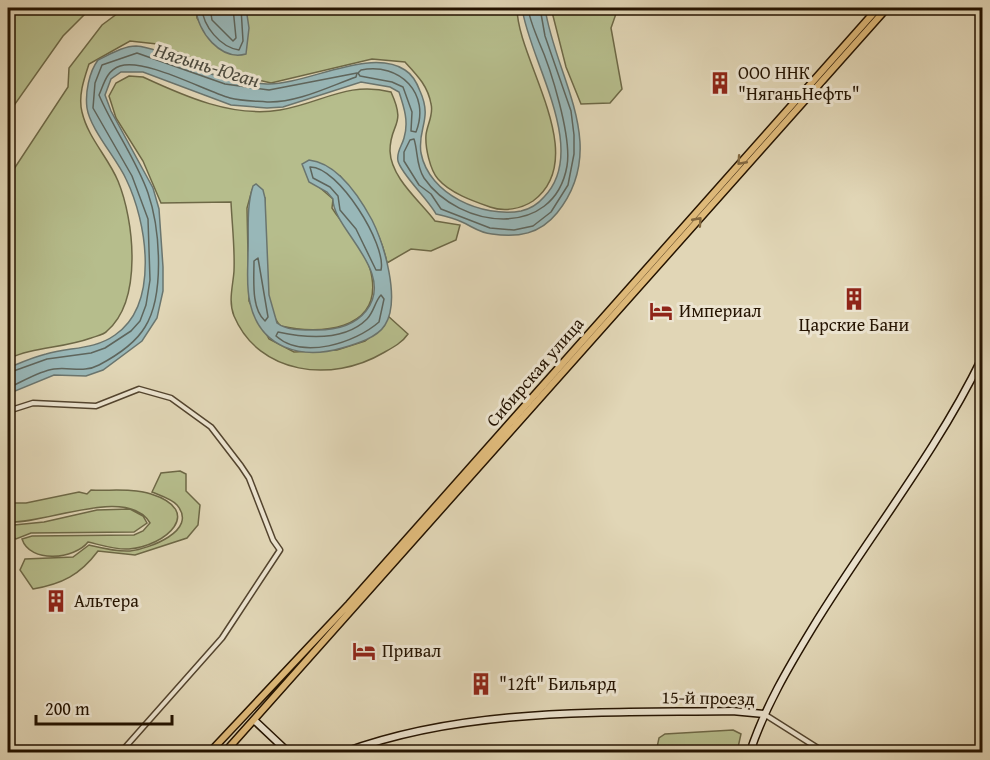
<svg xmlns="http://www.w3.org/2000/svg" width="990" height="760" font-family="'Gentium Book Plus',serif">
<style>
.green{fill:#b6bd8c;stroke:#6d6846;stroke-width:1.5}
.water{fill:#98b7b8;stroke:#6a756e;stroke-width:1.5}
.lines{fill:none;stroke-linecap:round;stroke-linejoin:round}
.shore{stroke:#5e655c;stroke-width:1.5}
.street-casing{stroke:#53442e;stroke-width:7}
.secondary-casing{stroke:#241300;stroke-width:9}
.primary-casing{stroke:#241300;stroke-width:9}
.street{stroke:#ece4d0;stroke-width:4}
.secondary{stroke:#ece4d0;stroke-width:6}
.primary{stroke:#e0bb7b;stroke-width:6}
.oneway{stroke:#82673e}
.labels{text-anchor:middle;stroke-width:6;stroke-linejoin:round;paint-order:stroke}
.poi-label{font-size:18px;fill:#241300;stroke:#ece4d0;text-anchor:start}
.street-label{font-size:18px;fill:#241300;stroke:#ece4d0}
.water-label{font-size:20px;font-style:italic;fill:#4d4c40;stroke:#ece4d0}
</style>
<rect width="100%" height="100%" fill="#e1d6b6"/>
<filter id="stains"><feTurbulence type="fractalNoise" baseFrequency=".00333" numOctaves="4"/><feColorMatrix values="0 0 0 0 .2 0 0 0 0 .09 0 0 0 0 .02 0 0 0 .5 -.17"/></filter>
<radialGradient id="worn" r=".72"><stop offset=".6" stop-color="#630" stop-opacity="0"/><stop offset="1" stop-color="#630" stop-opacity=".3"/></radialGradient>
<path class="green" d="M8,8H91L63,36L8,114Z
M125,8H196L197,18L214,43L248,13L246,8H517C517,60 592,157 533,201C521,209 504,212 490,207C473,201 450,193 438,179C430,170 425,147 426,135C427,125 434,114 431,104C428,86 417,75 405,62L372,59L271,83L229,73L157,44L130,41L89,64C84,79 78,96 82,112C88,138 108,157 118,181C134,220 143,300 107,331C104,335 96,336 91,338C64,348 33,347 8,359V178L68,87L69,68L102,25Z
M551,8H618L611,28L622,89L610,103L581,104L566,67Z
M129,76L143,77C184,96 233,118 280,110C322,103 347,81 391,92C407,127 390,122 390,151C391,178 420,201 435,221L460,225L456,240L431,251L411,249L387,263C380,228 361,204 340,176L319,187L333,199L332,208L336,214C350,232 369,254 372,278C380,331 319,335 281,326C260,308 265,226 265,198L252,190L247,208L249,301L269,339L294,352L337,350L365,341L384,326L388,316L408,334C402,343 392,348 383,353C332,383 259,375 234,316C228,301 233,286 234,271C235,248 232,224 231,202L161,203L143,161L116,118L109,96L116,83Z
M180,471L186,474V491L200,505L198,525L187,538L135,555L98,551C80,575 62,584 33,589L20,570L25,559L73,557L89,545C102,548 117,552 130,551C148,549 199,531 177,505C172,499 159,495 152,492L161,473Z
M91,490C110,491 133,488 151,494C205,511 166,546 129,549C116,550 101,545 88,542C75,559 30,564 22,539L32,536L134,535L143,531L150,523C128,485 44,525 8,522V503H26L79,492L87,494Z
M130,509L143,516L147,523L134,532L31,533L16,539L11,535L10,529L14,525L44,522L97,510Z
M733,730L741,734L737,752H656L659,738L665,734Z"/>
<path class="water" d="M196,8H246L249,28L246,54C221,61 197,32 196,8Z
M522,8H545C555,77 611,146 557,213C540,234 518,238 492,234C480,233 473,227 462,222C454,218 445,216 436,214C428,199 401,174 398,161C396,152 402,146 404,138C409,122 404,107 399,92L390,87L361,82L283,107L267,108L231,105L143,72H121L111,79L105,95L111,111L153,188L159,209L163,267V291L157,318L142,341L103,370L86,376L54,375L8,394V368C20,363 33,357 46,354C70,347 94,350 115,335C160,304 147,222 126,179C117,159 90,129 87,108C85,93 89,72 98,60C109,55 123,46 136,46C153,47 173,58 188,65C212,76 240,83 267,84C306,85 370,47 405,70C413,75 417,83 420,91C433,120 417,128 421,153C429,195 483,218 521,211C530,209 538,204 544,197C590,150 529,60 522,8Z
M309,160C337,163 359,196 372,220C384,244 401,300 385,325C377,338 356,344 342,348C301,360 260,348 250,303C246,287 248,269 248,253C249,230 246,208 253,186L256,184L263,190L265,198L269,295L277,323C287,331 304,330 317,330C335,330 354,326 366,311C397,272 332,228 333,199L327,192L309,182L302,164Z"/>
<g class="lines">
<path class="shore" d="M202,8C203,26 220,47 239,50L243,41L241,8
M210,8L212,20L233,41L236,38L233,8
M528,8C530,21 534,29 539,42C551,69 572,137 567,166C554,240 459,229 424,178C416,166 418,151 414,139L410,140L404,152V161L419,185L431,194L441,209L490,228L514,230L533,226L551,212L568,185L574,154V135L571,111L545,36L540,8
M361,70C400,62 431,94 416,132L411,131L412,112L403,87L392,82L360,76L358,73Z
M310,167C338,166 387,245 381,270H376L356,229L340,210L338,196L330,187L313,178Z
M258,258L268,317L265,321C251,309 254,279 254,261Z
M381,295L384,299L379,322C355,343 303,360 276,336L278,332C306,338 345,341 367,319C374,312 375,301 381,295Z
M8,373L47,359L91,353L105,348L131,331L140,321L146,305L150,280L148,219L132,176L93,108L95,83L102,65L137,53L225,84L269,90L357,73L356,77C328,87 297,103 267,102C255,101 241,101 230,98C203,90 145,58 120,66C106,71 104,84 99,95C113,128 136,159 148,193C160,228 165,295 145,327C135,344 116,356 99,365C84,373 71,367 54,369C39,371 22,382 8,388"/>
<g class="street-casing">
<path id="street" d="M8,411L33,403L96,406L139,389L171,398L211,427L241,466L249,478L273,540L280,550L222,638L121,752
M764,714L824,752"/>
</g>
<g class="secondary-casing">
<path id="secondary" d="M254,720L288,752
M345,752C467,707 603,713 732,711L764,714
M750,752C765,707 788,668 813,627C868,537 936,453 982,358"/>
</g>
<g class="primary-casing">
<path id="primary" d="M210,752L349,604L878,8
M225,752L887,8"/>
</g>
<use href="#street" class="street"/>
<use href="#secondary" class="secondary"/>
<use href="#primary" class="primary"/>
</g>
<defs><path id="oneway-chevron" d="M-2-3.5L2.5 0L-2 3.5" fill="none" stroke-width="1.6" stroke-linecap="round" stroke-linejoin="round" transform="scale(1.5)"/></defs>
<g class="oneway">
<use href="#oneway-chevron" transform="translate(741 161) rotate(132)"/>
<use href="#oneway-chevron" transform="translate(698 221) rotate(-48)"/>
</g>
<defs>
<g id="building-bare" transform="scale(1.8)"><path d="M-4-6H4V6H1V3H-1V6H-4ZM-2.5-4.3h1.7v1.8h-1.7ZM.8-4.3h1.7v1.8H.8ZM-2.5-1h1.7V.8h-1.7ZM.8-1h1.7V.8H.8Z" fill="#8f2418" stroke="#ece4d0" stroke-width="2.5" paint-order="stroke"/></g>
<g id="hotel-bare" transform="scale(1.8)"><path d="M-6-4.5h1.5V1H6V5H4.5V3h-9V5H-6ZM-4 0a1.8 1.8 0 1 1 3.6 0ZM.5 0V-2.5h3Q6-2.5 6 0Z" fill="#8f2418" stroke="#ece4d0" stroke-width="2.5" paint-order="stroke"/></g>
</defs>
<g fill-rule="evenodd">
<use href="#building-bare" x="720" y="83"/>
<use href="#building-bare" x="854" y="299"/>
<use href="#hotel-bare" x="661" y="311"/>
<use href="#building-bare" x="56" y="601"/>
<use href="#hotel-bare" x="364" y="651"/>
<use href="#building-bare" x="481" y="684"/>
</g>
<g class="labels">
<g class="poi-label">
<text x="738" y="79">ООО ННК<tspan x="738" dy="21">"НяганьНефть"</tspan></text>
<text x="679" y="317">Империал</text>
<text x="854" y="331" text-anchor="middle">Царские Бани</text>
<text x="74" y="607">Альтера</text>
<text x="382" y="657">Привал</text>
<text x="499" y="690">"12ft" Бильярд</text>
</g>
<g class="street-label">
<text transform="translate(535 372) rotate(-49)" y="6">Сибирская улица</text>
<text transform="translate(708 698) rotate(1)" y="6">15-й проезд</text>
</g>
<g class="water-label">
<text transform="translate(207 65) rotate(17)" y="7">Нягынь-Юган</text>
</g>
</g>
<rect width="990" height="760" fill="none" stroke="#e1d6b6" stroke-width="30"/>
<rect x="9" y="9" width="972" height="742" fill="none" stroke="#241300" stroke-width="3"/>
<rect x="15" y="15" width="960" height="730" fill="none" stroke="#241300" stroke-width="1.5"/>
<path d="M36 715v9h136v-9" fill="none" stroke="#241300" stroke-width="3"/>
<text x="45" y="715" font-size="18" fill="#241300" stroke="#ece4d0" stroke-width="4.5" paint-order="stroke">200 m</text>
<rect width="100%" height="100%" filter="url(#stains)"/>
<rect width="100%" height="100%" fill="url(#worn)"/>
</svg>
